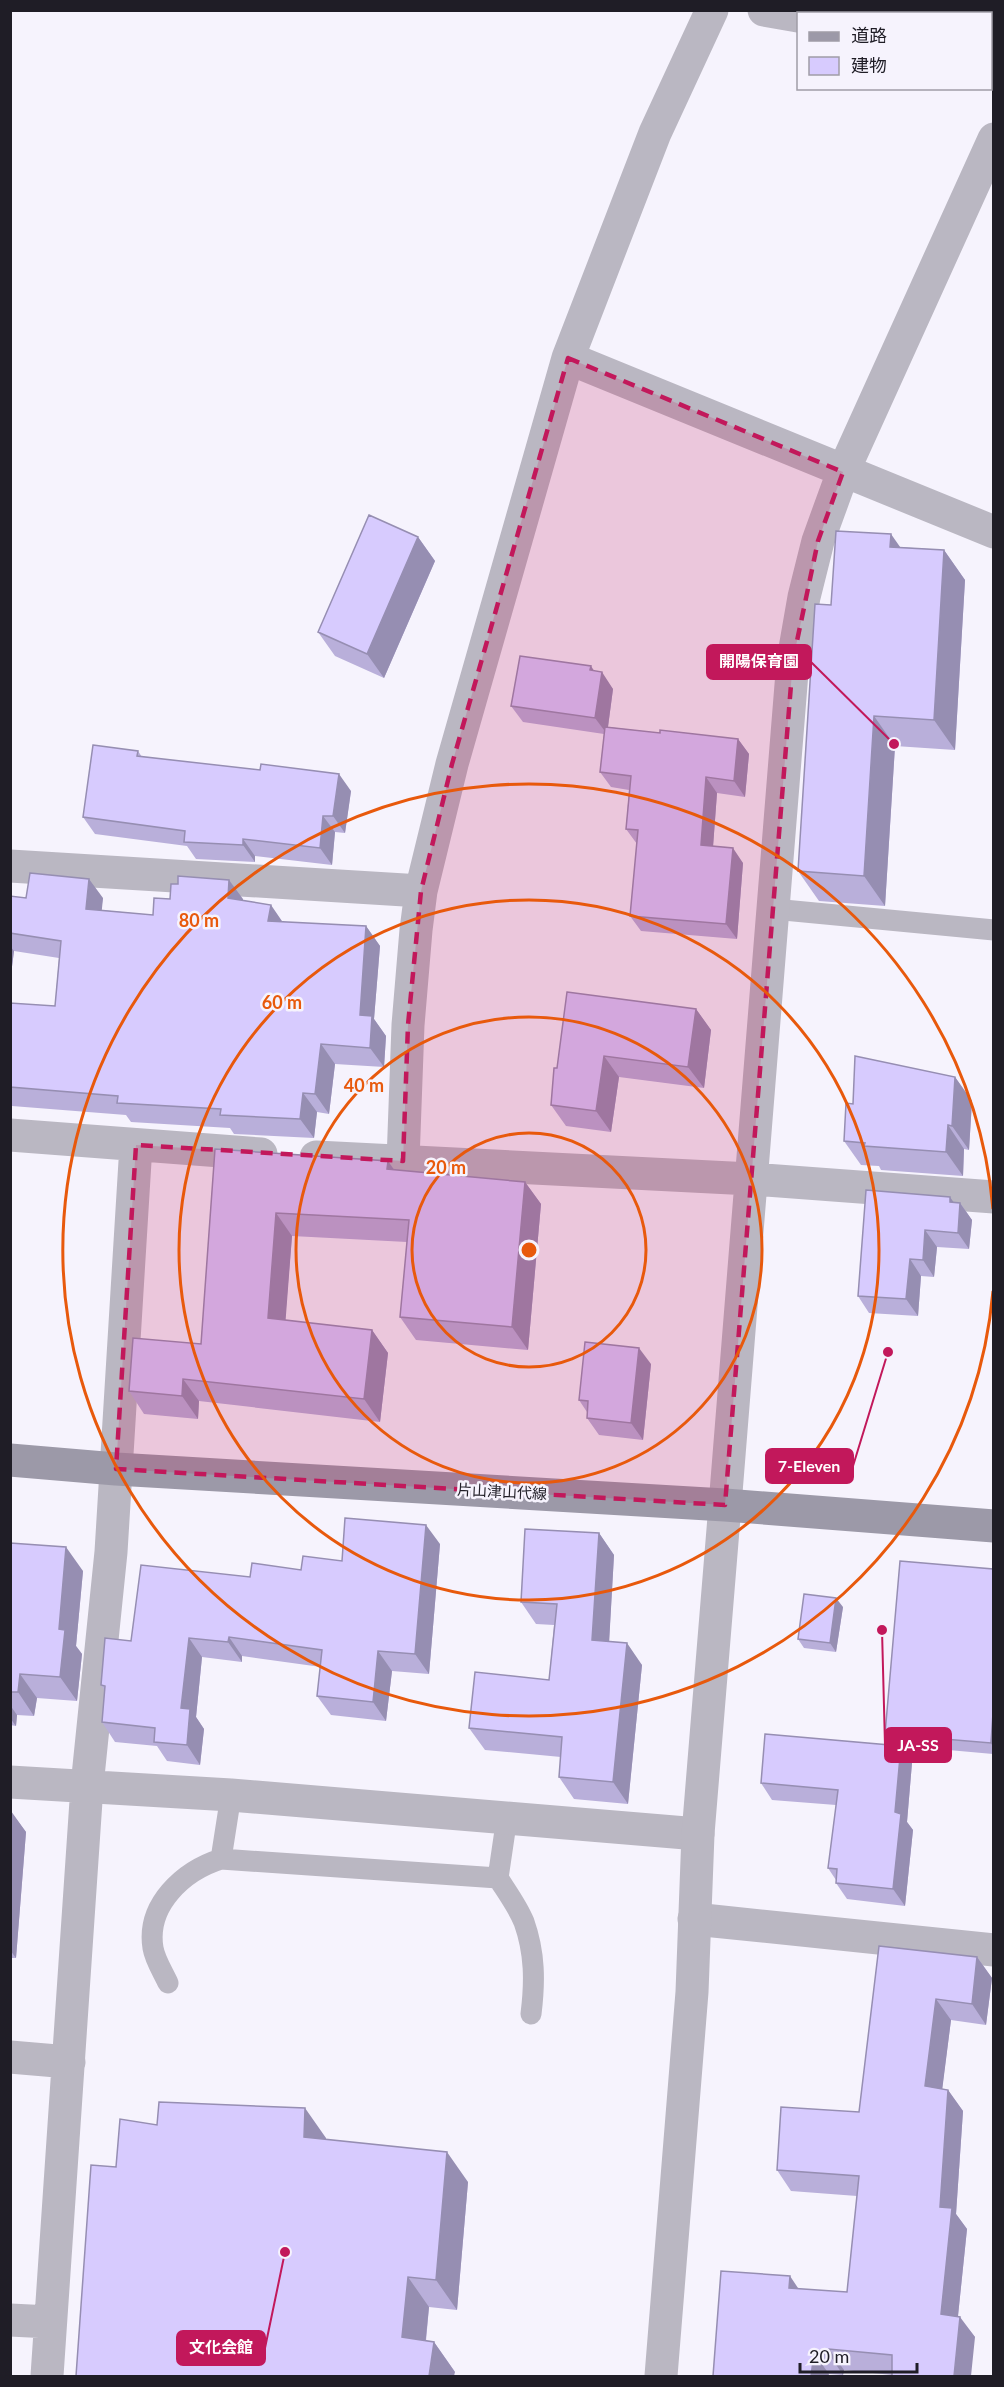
<svg xmlns="http://www.w3.org/2000/svg" width="1004" height="2387" font-family="Lato,'Noto Sans JP',sans-serif">
<style>
.lines{fill:none;stroke-linecap:round;stroke-linejoin:round}
.service{stroke:#bab7c2;stroke-width:21}
.minor{stroke:#bab7c2;stroke-width:33}
.tertiary{stroke:#bab7c2;stroke-width:33}
.secondary{stroke:#9c99a8;stroke-width:33}
.wall{fill:#b9afda}
.shaded-wall{fill:#968eb2}
.building{fill:#d7cbfe;stroke:#968eb2;stroke-width:1.5}
.marked{fill:#c2185b;fill-opacity:0.2;stroke:#c2185b;stroke-width:4.5;stroke-dasharray:12 8;stroke-linejoin:round}
.ring{fill:none;stroke:#e8590c;stroke-width:3}
.labels{text-anchor:middle;stroke-width:5;stroke-linejoin:round;paint-order:stroke}
.street-label{font-size:15px;fill:#1f1d26;stroke:#f6f3fd}
.centre{fill:#e8590c;stroke:#f6f3fd;stroke-width:3}
.ring-label{font-size:18px;text-anchor:middle;font-weight:bold;fill:#e8590c;stroke:#f6f3fd;stroke-width:5;stroke-linejoin:round;paint-order:stroke}
.leader{fill:none;stroke:#c2185b;stroke-width:2}
.callout-dot{fill:#c2185b;stroke:#f6f3fd;stroke-width:2}
.callout{fill:#c2185b;stroke:#c2185b;stroke-width:2}
.callout-label{font-size:16px;text-anchor:middle;font-weight:bold;fill:#fff}
</style>
<rect width="100%" height="100%" fill="#f6f3fd"/>
<g class="lines">
<path class="service" d="M773,909L994,930
M221,1859L231,1795
M498,1878L507,1817
M168,1983C163,1972 155,1960 153,1948C146,1905 183,1871 221,1859L498,1878C507,1892 518,1907 524,1922C535,1953 535,1982 531,2014"/>
<path class="minor" d="M764,10L798,16
M990,46H994
M568,358L994,532
M10,866L421,891
M10,1135L261,1154
M316,1157L751,1179L994,1197
M403,1161L408,1025L416,930L421,891L452,764L568,358L655,133L712,10
M725,1505L793,660L804,597L818,541L843,472L994,139
M10,1782L231,1795L698,1834
M694,1919L994,1950
M10,2057L69,2062
M10,2320L50,2322
M47,2376L87,1786L111,1552L136,1145"/>
<path class="tertiary" d="M661,2376L692,1992L698,1834L725,1505"/>
<path class="secondary" d="M10,1460L116,1469L725,1505L994,1526"/>
</g>
<path class="wall" d="M418,537L435,561L384,678L335,656L318,632Z
M899,547L944,550L965,580L955,750L895,746L885,906L819,901L798,871L831,605Z
M594,671L613,689L608,727L660,733L738,739L749,754L745,797L717,793L713,846L743,863L737,939L641,931L630,916L637,844L626,829L629,790L611,787L600,772L604,734L523,722L511,706Z
M138,751L142,757L351,791L345,833L335,832L332,865L255,856V862L196,859L187,846L95,834L83,817Z
M10,896L26,898H103L101,910L153,915L170,899H243V900L283,922L366,926L380,946L374,1019L386,1036L384,1067L335,1064L329,1114L317,1112L314,1138L234,1134L230,1128L131,1122L126,1115L12,1106L10,1104V1003L55,1006L59,958L14,951L10,982Z
M696,1009L711,1030L704,1088L619,1077L611,1132L566,1126L551,1105L557,1068Z
M955,1077L972,1101L969,1150L964,1149L963,1176L881,1170L879,1166L861,1165L844,1141L853,1104Z
M215,1149L394,1170L525,1182L541,1204L528,1350L416,1340L400,1317L407,1242L292,1236L285,1320L372,1330L388,1353L380,1422L199,1401L198,1419L144,1414L129,1391L201,1344Z
M954,1203H960L972,1220L969,1249L937,1247L934,1277L921,1276L918,1316L869,1313L858,1296Z
M651,1364L643,1440L599,1435L587,1418V1412L579,1400Z
M599,1533L614,1555L609,1641L642,1665L628,1804L574,1799L559,1777L561,1757L485,1750L469,1728L549,1680L554,1625L536,1624L521,1602Z
M10,1543L83,1571L76,1646L82,1654L77,1701L37,1698L34,1716L17,1715L16,1726L10,1725Z
M440,1544L429,1674L392,1671L386,1721L331,1715L317,1696L321,1667L242,1656V1662L202,1657L196,1717L204,1729L200,1765L167,1761L157,1746L115,1742L102,1722L105,1691L101,1685L131,1641L250,1577L301,1570L342,1561Z
M993,1569V1754L893,1745L885,1734Z
M843,1607L836,1652L804,1648L798,1639Z
M901,1746L912,1763L907,1822L913,1830L905,1906L847,1899L836,1883V1880L828,1868L836,1805L772,1800L761,1783Z
M10,1811L26,1832L16,1958H10Z
M879,1946L977,1957L992,1978L986,2025L951,2020L942,2089L948,2090L963,2111L956,2214L967,2229L958,2316L975,2337L892,2375L844,2370L843,2375L829,2374L828,2376H713L798,2289L847,2292L857,2196L791,2191L777,2170L859,2112Z
M157,2125L326,2138V2139L468,2182L457,2310L429,2307L426,2341L434,2342L455,2372L116,2167Z"/>
<path class="shaded-wall" d="M891,534L912,564L890,547Z
M418,537L435,561L384,678L367,654Z
M944,550L965,580L955,750L934,720Z
M591,666L600,680L602,672L613,689L607,734L595,718L590,670Z
M874,716L895,746L885,906L864,876Z
M738,739L749,754L745,797L734,781Z
M339,774L351,791L345,833L333,816Z
M706,777L717,793L712,861L701,845Z
M323,816L335,832L332,865L320,848Z
M243,839L255,856V862L243,845Z
M733,848L743,863L737,939L726,924Z
M89,879L103,898L100,928L86,909Z
M229,880L243,899L242,917L228,898Z
M271,905L284,924L268,921Z
M366,926L380,946L374,1019L386,1036L384,1067L370,1048L360,1015Z
M10,946L14,951L10,982Z
M696,1009L711,1030L704,1088L688,1067Z
M321,1044L335,1064L329,1114L315,1094Z
M604,1056L619,1077L611,1132L596,1111Z
M955,1077L972,1101L969,1150L952,1126Z
M303,1093L317,1112L314,1138L300,1119Z
M948,1125L964,1149L963,1176L946,1152Z
M388,1161L404,1184L387,1169Z
M525,1182L541,1204L528,1350L512,1327Z
M950,1197L959,1210L960,1203L972,1220L969,1249L958,1233L950,1202Z
M276,1213L292,1236L284,1341L268,1318Z
M925,1230L937,1247L934,1277L923,1260Z
M910,1259L921,1276L918,1316L906,1299Z
M372,1330L388,1353L380,1422L364,1399Z
M639,1348L651,1364L643,1440L631,1423Z
M183,1379L199,1401L198,1419L182,1396Z
M426,1525L440,1544L429,1674L415,1654Z
M599,1533L614,1555L608,1662L592,1640Z
M66,1547L83,1571L76,1646L82,1654L77,1701L60,1677L59,1629Z
M836,1598L843,1607L836,1652L830,1643Z
M229,1637L242,1656V1662L228,1642Z
M189,1638L202,1657L196,1717L204,1729L200,1765L187,1745L181,1708Z
M627,1643L642,1665L628,1804L613,1782Z
M378,1651L392,1671L386,1721L373,1702Z
M20,1674L37,1698L34,1716L18,1692Z
M10,1705L17,1715L16,1726L10,1718Z
M993,1713V1747L991,1743Z
M901,1746L912,1763L907,1822L913,1830L905,1906L893,1889L895,1812Z
M11,1811L26,1832L16,1958L10,1950V1822Z
M977,1957L992,1978L986,2025L972,2004Z
M936,1999L951,2020L940,2107L925,2086Z
M948,2090L963,2111L956,2214L967,2229L956,2335L941,2314L940,2207Z
M305,2108L326,2138L325,2167L304,2137Z
M447,2152L468,2182L457,2310L436,2280Z
M790,2276L804,2297L789,2288Z
M408,2277L429,2307L423,2367L402,2337Z
M960,2317L975,2337L971,2376H954Z
M434,2342L455,2372L454,2376H429Z
M829,2349L844,2370L843,2375L829,2354Z
M814,2353L829,2374L828,2376H811Z"/>
<path class="building" d="M369,515L418,537L367,654L318,632Z
M836,531L891,534L890,547L944,550L934,720L874,716L864,876L798,871L815,604L831,605Z
M520,656L591,666L590,670L602,672L595,718L511,706Z
M605,727L660,733V730L738,739L734,781L706,777L701,845L733,848L726,924L630,916L638,830L626,829L631,776L600,772Z
M93,745L138,751L137,756L260,770L261,764L339,774L333,816H323L320,848L243,839V845L184,842L185,831L83,817Z
M30,873L89,879L86,909L153,915L154,898L170,899L171,884H178V876L229,880L228,898L271,905L268,921L366,926L360,1015L372,1016L370,1048L321,1044L315,1094L303,1093L300,1119L220,1115L221,1109L117,1103L118,1096L10,1087V1003L55,1006L61,941L10,933V896L26,898Z
M567,992L696,1009L688,1067L604,1056L596,1111L551,1105L554,1068H557Z
M855,1056L955,1077L952,1126L948,1125L946,1152L864,1146L865,1143L844,1141L846,1103L853,1104Z
M215,1149L388,1161L387,1169L525,1182L512,1327L400,1317L409,1220L276,1213L268,1318L372,1330L364,1399L183,1379L182,1396L129,1391L133,1338L201,1344Z
M866,1190L950,1197V1202L960,1203L958,1233L925,1230L923,1260L910,1259L906,1299L858,1296Z
M585,1342L639,1348L631,1423L587,1418L588,1401L579,1400Z
M345,1518L426,1525L415,1654L378,1651L373,1702L317,1696L322,1650L229,1637L228,1642L189,1638L181,1708L190,1709L187,1745L154,1742L155,1728L102,1722L105,1686L101,1685L105,1638L131,1641L141,1565L250,1577L252,1563L301,1570L303,1556L342,1561Z
M525,1529L599,1533L592,1640L627,1643L613,1782L559,1777L562,1737L469,1728L475,1672L549,1680L557,1604L521,1602Z
M10,1543L66,1547L59,1629L65,1630L60,1677L20,1674L18,1692H10Z
M900,1561L993,1569V1713L991,1743L885,1734Z
M804,1594L836,1598L830,1643L798,1639Z
M765,1734L901,1746L895,1812L901,1814L893,1889L836,1883L837,1869L828,1868L838,1790L761,1783Z
M879,1946L977,1957L972,2004L936,1999L925,2086L948,2090L940,2207L952,2208L941,2314L960,2317L954,2376H892V2355L829,2349V2354L814,2353L811,2376H713L721,2271L790,2276L789,2288L847,2292L859,2176L777,2170L781,2107L859,2112Z
M159,2102L305,2108L304,2137L447,2152L436,2280L408,2277L402,2337L434,2342L429,2376H76L91,2165L116,2167L120,2119L157,2125Z"/>
<path class="marked" d="M568,358L843,472L818,541L793,660L725,1505L116,1469L136,1145L403,1161L408,1025L421,891L452,764Z"/>
<g class="ring">
<circle cx="529" cy="1250" r="117"/>
<circle cx="529" cy="1250" r="233"/>
<circle cx="529" cy="1250" r="350"/>
<path d="M993 1291A466 466 0 1 1 993 1209"/>
</g>
<g class="labels">
<g class="street-label">
<text transform="translate(502 1492) rotate(3)" y="5">片山津山代線</text>
</g>
</g>
<circle cx="529" cy="1250" r="9" class="centre"/>
<g class="ring-label">
<text x="199" y="927">80 m</text>
<text x="282" y="1009">60 m</text>
<text x="364" y="1092">40 m</text>
<text x="446" y="1174">20 m</text>
</g>
<path class="leader" d="M894 744L811 662M888 1352L853 1466M882 1630L885 1745M285 2252L265 2348"/>
<g class="callout-dot">
<circle cx="894" cy="744" r="6"/>
<circle cx="888" cy="1352" r="6"/>
<circle cx="882" cy="1630" r="6"/>
<circle cx="285" cy="2252" r="6"/>
</g>
<g class="callout">
<rect x="707" y="645" width="104" height="34" rx="6"/>
<rect x="766" y="1449" width="87" height="34" rx="6"/>
<rect x="885" y="1728" width="66" height="34" rx="6"/>
<rect x="177" y="2331" width="88" height="34" rx="6"/>
</g>
<g class="callout-label">
<text x="759" y="667">開陽保育園</text>
<text x="809" y="1472">7-Eleven</text>
<text x="918" y="1751">JA-SS</text>
<text x="221" y="2353">文化会館</text>
</g>
<rect width="1004" height="2387" fill="none" stroke="#1f1d26" stroke-width="24"/>
<rect x="797" y="12" width="195" height="78" fill="#f6f3fd" stroke="#a09da7" stroke-width="1.5"/>
<rect x="809" y="32" width="30" height="9" fill="#9c99a8" stroke="#a09da7" stroke-width="1.5"/>
<text x="851" y="42" font-size="18" fill="#1f1d26">道路</text>
<rect x="809" y="57" width="30" height="18" fill="#d7cbfe" stroke="#a09da7" stroke-width="1.5"/>
<text x="851" y="72" font-size="18" fill="#1f1d26">建物</text>
<path d="M800 2363v9h117v-9" fill="none" stroke="#1f1d26" stroke-width="3"/>
<text x="809" y="2363" font-size="18" fill="#1f1d26" stroke="#f6f3fd" stroke-width="4.5" paint-order="stroke">20 m</text>
</svg>
